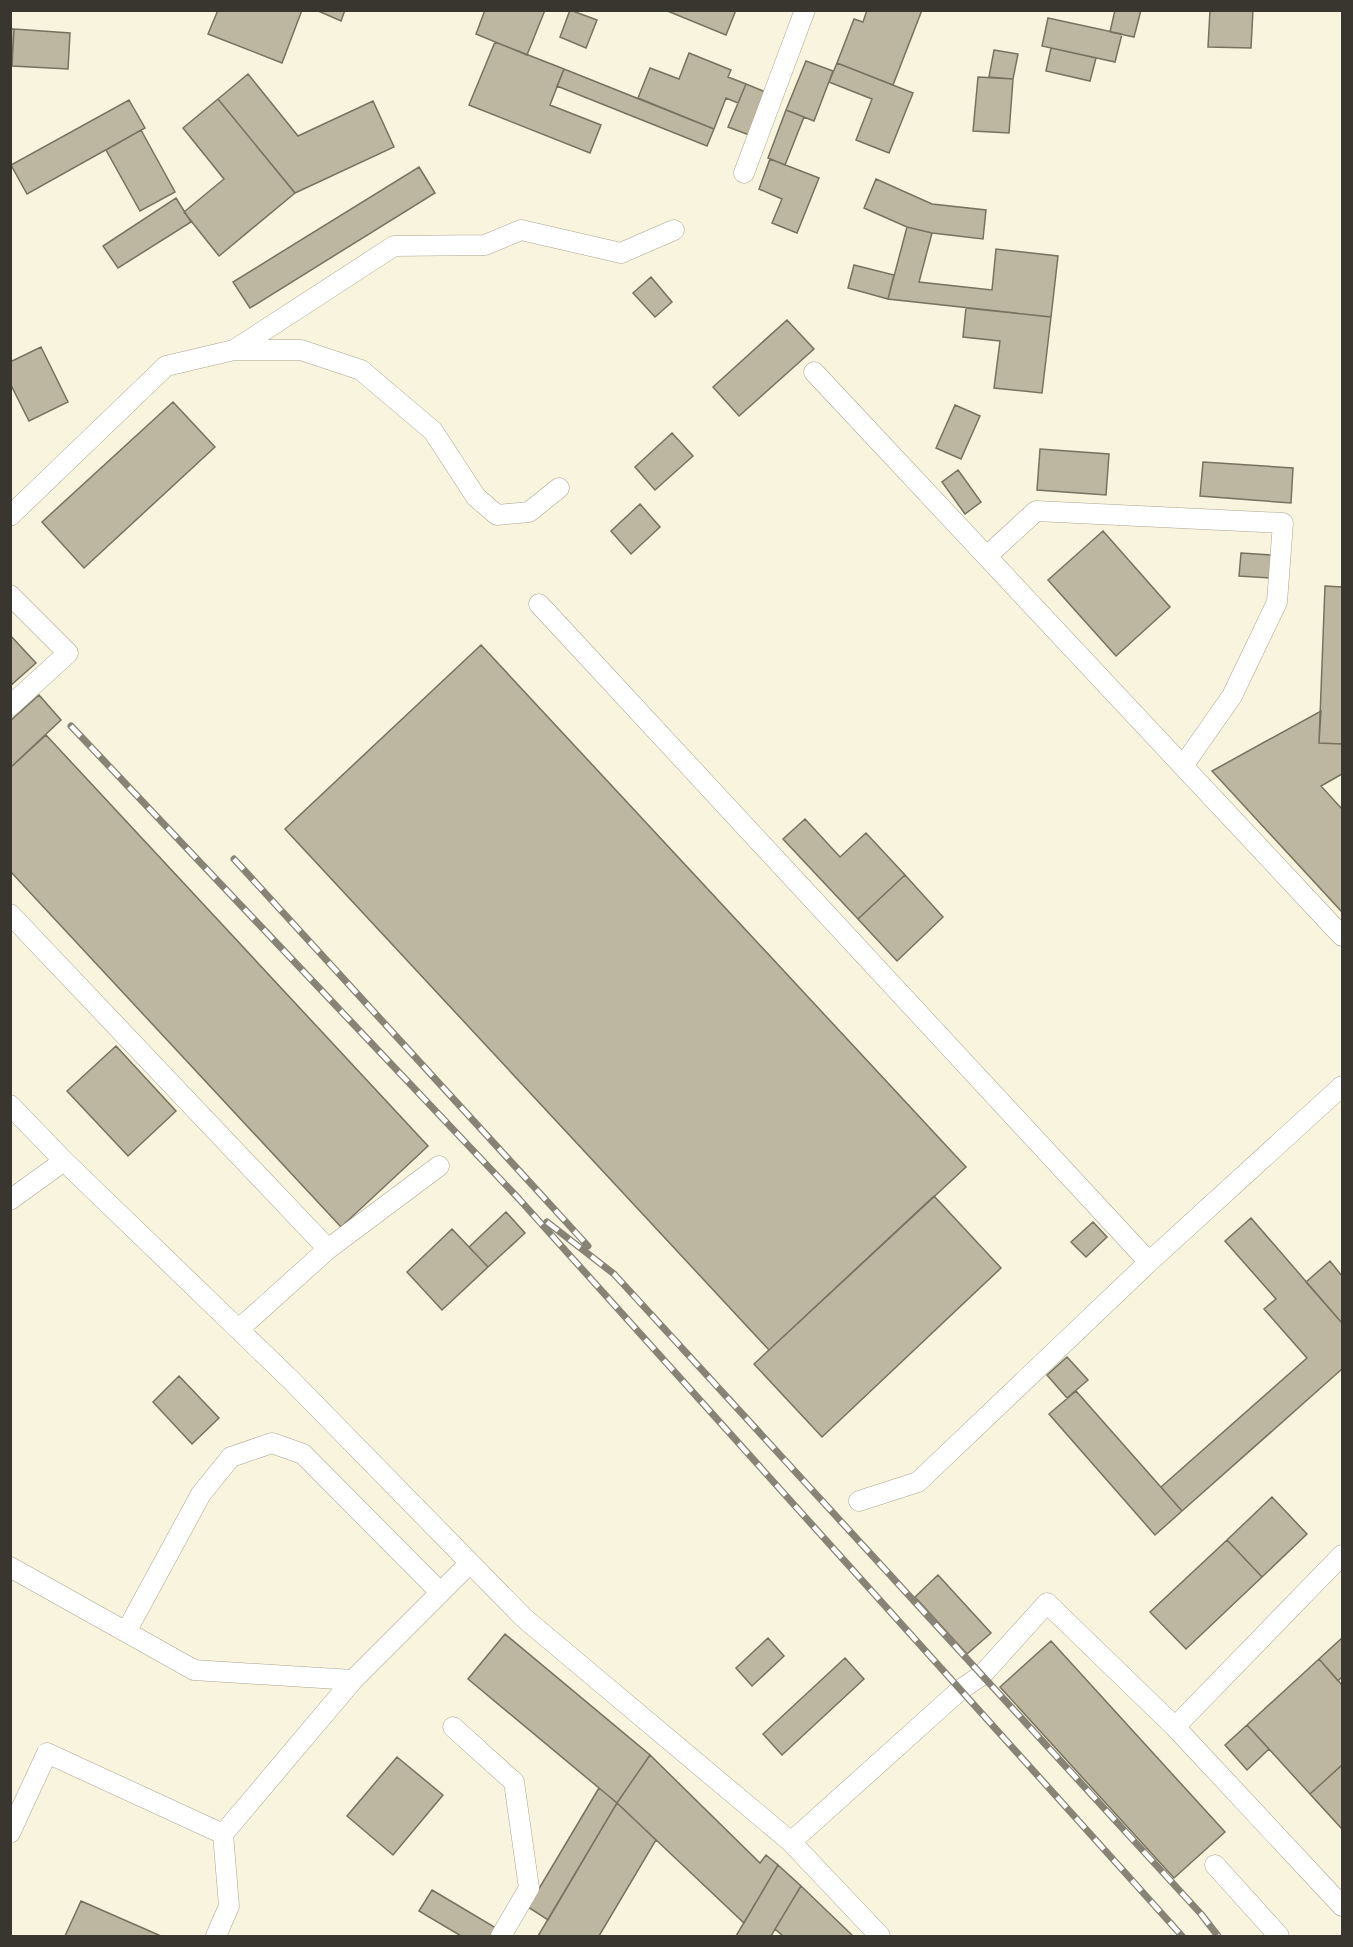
<svg xmlns="http://www.w3.org/2000/svg" width="1353" height="1947" font-family="'Sofia Sans Condensed',sans-serif">
<style>
.building{fill:#bdb7a2;stroke:#77725f;stroke-width:1.5}
.lines{fill:none;stroke-linecap:round;stroke-linejoin:round}
.service-casing{stroke:#aaa490;stroke-width:21}
.service{stroke:#fff;stroke-width:20}
.rail-casing{stroke:#878476;stroke-width:7}
.rail{stroke:#fff;stroke-width:4.5;stroke-dasharray:14;stroke-linecap:butt}
</style>
<rect width="100%" height="100%" fill="#f9f4de"/>
<path class="building" d="M218,10H302L282,63L208,34Z
M316,10H345L341,21Z
M485,10H545L527,55L476,34Z
M570,10L597,20L586,48L560,37Z
M665,10H736L726,35Z
M867,10H922L893,85L837,63L854,19L863,22Z
M1115,10H1141L1134,37L1110,32Z
M1210,10H1253L1251,48L1208,47Z
M1048,18L1122,34L1115,62L1042,46Z
M10,29H14L12,58H10Z
M14,29L70,33L68,69L12,66Z
M495,42L564,69L550,105L601,125L590,153L469,105Z
M1051,48L1096,58L1090,81L1046,71Z
M994,50L1018,54L1013,79L989,77Z
M689,53L731,70L728,77L746,84L738,103L726,98L714,129L638,98L650,68L679,79Z
M806,61L833,71L814,121L786,110Z
M837,63L913,93L889,153L856,140L872,99L829,82Z
M564,69L714,129L707,146L557,86Z
M248,74L298,136L373,101L394,147L295,193L218,99Z
M978,77L1013,79L1009,133L973,131Z
M746,84L768,93L752,136L728,127Z
M218,99L295,193L219,256L184,212L224,179L183,128Z
M129,100L145,128L27,194L11,165Z
M786,110L804,117L785,165L768,158Z
M141,130L175,192L140,211L106,150Z
M770,159L819,178L797,233L772,223L782,199L759,189Z
M419,167L435,193L250,308L233,282Z
M876,179L932,204L986,210L983,239L932,233L907,227L864,208Z
M176,198L191,222L118,268L103,246Z
M907,227L932,233L919,282L992,290L996,249L1058,256L1051,317L888,299Z
M854,265L894,275L888,299L848,288Z
M651,277L672,302L655,317L633,293Z
M966,308L1051,317L1042,393L994,388L1000,341L963,337Z
M787,320L814,349L739,416L713,387Z
M41,347L68,402L29,421L10,383V362Z
M173,402L215,447L84,568L42,522Z
M955,405L980,416L961,459L936,448Z
M672,433L693,456L655,490L635,467Z
M1040,449L1109,454L1106,495L1037,490Z
M1203,462L1293,468L1291,503L1200,496Z
M958,470L981,502L965,514L942,482Z
M640,504L660,527L631,554L611,531Z
M1103,531L1170,607L1116,656L1048,580Z
M1241,553L1271,555L1270,578L1239,576Z
M1325,586L1342,587V744L1319,743Z
M10,635L36,663L10,686Z
M481,645L966,1167L769,1350L285,829Z
M39,695L61,720L10,768V721Z
M1321,711L1319,743L1342,744V774L1321,786L1342,809V912L1212,771Z
M46,735L428,1146L341,1227L10,871V768Z
M805,819L840,857L866,833L905,875L858,919L783,839Z
M905,875L943,917L897,961L858,919Z
M116,1046L176,1111L128,1156L67,1091Z
M934,1196L1001,1268L822,1437L754,1364Z
M506,1212L525,1233L488,1267L469,1247Z
M1251,1218L1342,1323V1369L1182,1511L1161,1487L1307,1358L1264,1309L1276,1299L1225,1241Z
M1093,1222L1107,1237L1086,1257L1071,1242Z
M452,1229L488,1267L442,1310L407,1272Z
M1330,1261L1342,1276V1323L1306,1282Z
M1067,1357L1088,1380L1067,1398L1047,1375Z
M179,1376L219,1418L192,1444L153,1402Z
M1076,1391L1182,1511L1155,1535L1049,1414Z
M1272,1497L1307,1534L1262,1577L1227,1540Z
M1227,1540L1262,1577L1186,1649L1150,1612Z
M938,1575L991,1633L967,1654L915,1597Z
M505,1634L650,1755L617,1803L468,1679Z
M768,1638L784,1656L752,1686L736,1668Z
M1342,1638V1677L1338,1681L1319,1659Z
M1051,1641L1225,1832L1174,1878L1000,1687Z
M845,1658L864,1679L782,1755L763,1734Z
M1319,1659L1342,1685V1765L1310,1794L1247,1725Z
M1247,1725L1269,1749L1247,1770L1225,1745Z
M650,1755L760,1863L766,1855L778,1865L744,1923L617,1803Z
M397,1757L443,1795L393,1855L347,1816Z
M1342,1765V1829L1310,1794Z
M599,1788L617,1803L548,1920L528,1907Z
M617,1803L656,1840L599,1936H538Z
M778,1865L801,1886L771,1936H736Z
M801,1886L853,1936H783L775,1929Z
M432,1890L496,1928L491,1936H461L419,1911Z
M81,1901L161,1936H65Z"/>
<g class="lines">
<g class="service-casing">
<path id="service" d="M744,173L805,10
M234,350L394,246L485,245L521,230L621,253L674,230
M814,372L1342,936
M10,516L166,366L234,350H301L361,370L433,431L476,497L497,515L529,512L559,488
M987,556L1036,511L1283,523L1277,602L1232,696L1183,766
M10,595L68,653L10,706
M539,604L1149,1262L1342,1086
M10,914L328,1249
M10,1105L64,1161L291,1380L524,1618L791,1842L880,1936
M10,1200L64,1161
M239,1329L328,1249L439,1166
M859,1501L918,1482L1149,1262
M1342,1555L1175,1727L1342,1906
M10,1567L194,1670L353,1680L469,1564
M126,1632L201,1494L231,1457L272,1443L303,1454L440,1592
M453,1727L514,1782L529,1888L501,1936
M10,1833L47,1753L223,1834L229,1906L216,1936
M223,1834L353,1680
M791,1842L960,1690L982,1675L1047,1603L1175,1727
M1215,1865L1279,1936"/>
</g>
<use href="#service" class="service"/>
<g class="rail-casing">
<path id="rail" d="M71,726L519,1199L1182,1936
M234,859L588,1246
M547,1222L614,1274L1201,1914L1218,1936"/>
</g>
<use href="#rail" class="rail"/>
</g>
<rect width="1353" height="1947" fill="none" stroke="#38362e" stroke-width="24"/>
</svg>
